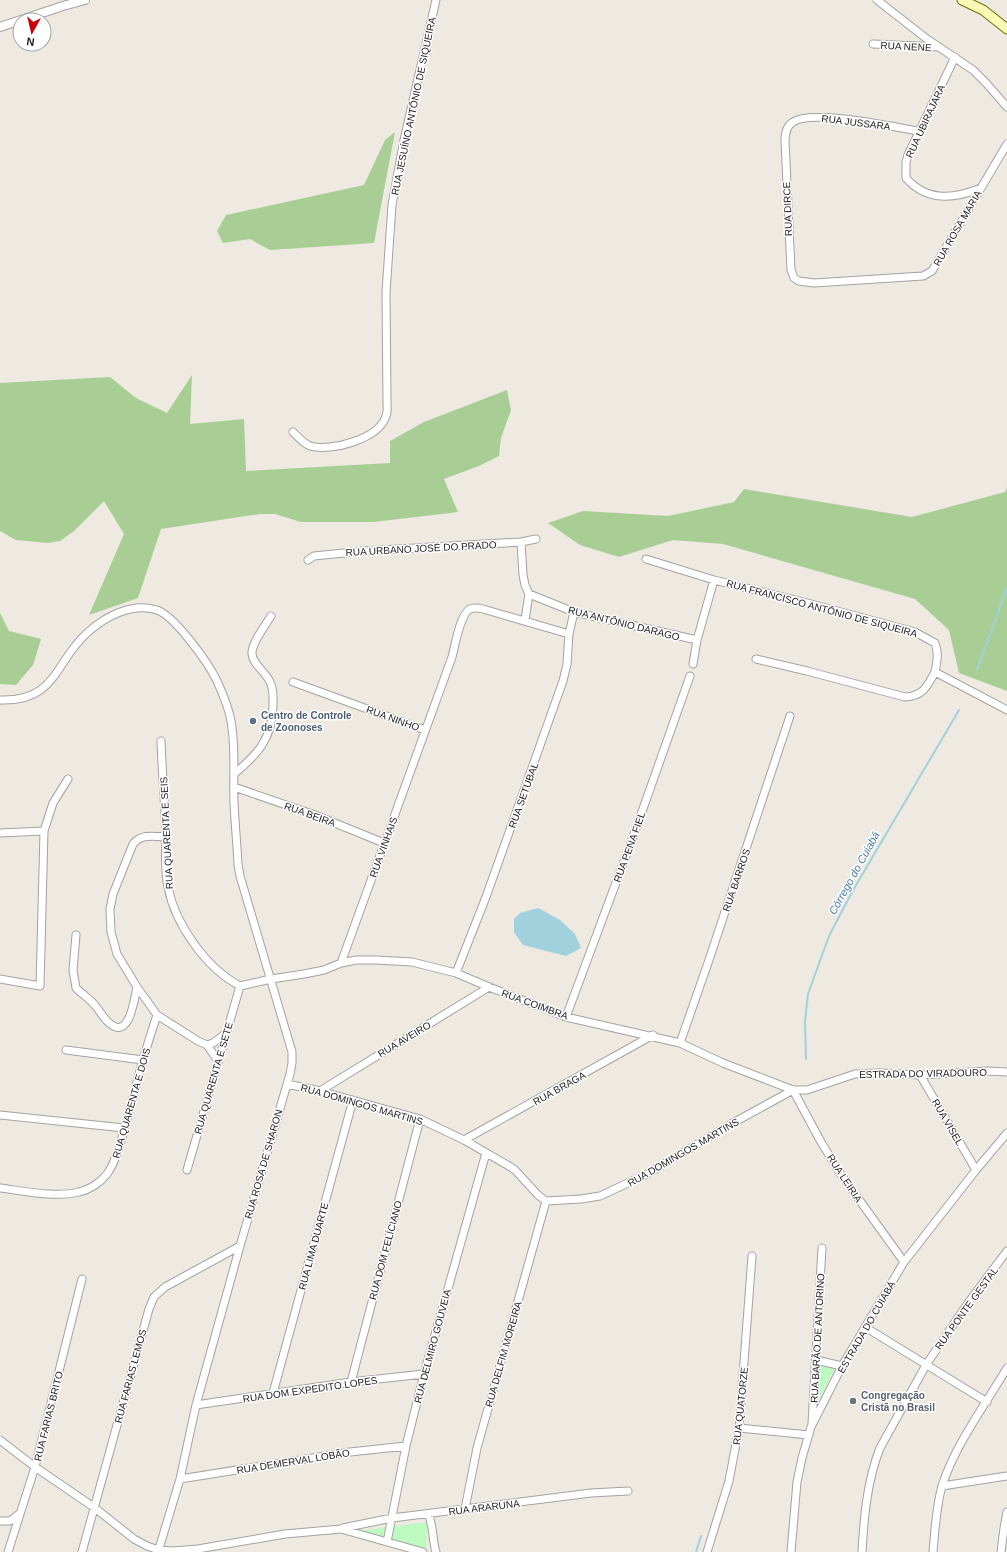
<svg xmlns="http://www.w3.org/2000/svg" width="1007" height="1552" font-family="Helvetica,sans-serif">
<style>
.forest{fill:#a8ce95}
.park{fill:#bcfabf}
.water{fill:#a1d1dd}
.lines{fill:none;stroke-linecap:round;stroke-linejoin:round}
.stream{stroke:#a1d1dd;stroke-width:2}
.minor-casing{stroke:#a3a3a3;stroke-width:9}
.tertiary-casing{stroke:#a3a3a3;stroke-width:10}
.secondary-casing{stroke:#6c7303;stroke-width:11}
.minor{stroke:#fff;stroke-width:7}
.tertiary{stroke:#fff;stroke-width:8}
.secondary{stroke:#f9fab3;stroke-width:9}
.service-dot{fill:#5c6f8a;stroke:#fff;stroke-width:1.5}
.worship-dot{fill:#6b7280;stroke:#fff;stroke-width:1.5}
.labels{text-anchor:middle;stroke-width:3;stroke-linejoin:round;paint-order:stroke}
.street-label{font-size:10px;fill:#1c1c1c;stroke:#fff}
.service-label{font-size:10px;font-weight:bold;fill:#4e5e75;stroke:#fff;text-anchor:start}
.worship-label{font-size:10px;font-weight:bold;fill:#5b616d;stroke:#fff;text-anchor:start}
.water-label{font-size:11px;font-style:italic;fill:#4579a5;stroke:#fff}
</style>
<rect width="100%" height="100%" fill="#eee9e1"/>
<path class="forest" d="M395,132L374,243L270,250L250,239L223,243L217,231L226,215L364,185L385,140Z
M192,375L190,424L244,419L246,471L390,463V441L424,422L507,390L511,410L501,438L499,456L479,466L444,479L458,512L374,522H301L275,514H260L161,529L138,598L89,615L124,534L104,501L74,531L60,541L48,543L16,540L0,531V383L110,377L136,398L167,413Z
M1007,487V691L959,673L949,630L915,599L723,544L673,540L619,557L580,545L548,523L583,511L668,516L734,502L744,489L912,517L1005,492Z
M0,613L9,631L41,639L33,665L16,685L0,684Z"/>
<path class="park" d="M817,1364L834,1369L814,1409Z
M429,1522L426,1537L427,1548L357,1531Z"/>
<path class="water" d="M538,908L560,920L575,934L581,948L566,956L523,945L514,932V919L520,913Z"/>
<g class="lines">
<path class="stream" d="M977,670L1007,588
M806,1059L805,1021L808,994L829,936L852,892L959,710
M696,1552L701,1536"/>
<g class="minor-casing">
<path id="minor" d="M877,0L927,39L973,70L987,84L1007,107
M873,44L939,47
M955,57L908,155L906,162V178C927,202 954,199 981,188
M918,131C894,127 811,109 793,122C786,126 785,134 785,141L791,270L794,278L799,281L814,283L923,276L932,271L1007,144
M293,432C298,437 303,443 310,446C331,452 379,439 386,416C388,412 387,406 387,401L386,292L392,205L404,140L436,0
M521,542L523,575L525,585L529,594L525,620
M646,559L714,580L815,605L915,632L935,643C939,654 937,661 935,672L1007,710
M308,560L314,556L364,551L521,542L536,539
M529,594L574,612L697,640
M756,659L807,671L905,697C923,696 927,687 935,672
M693,664L697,640L714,580
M293,682L425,730
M0,700C57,702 54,662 88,632C106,616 133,602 157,610C175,616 209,664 217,681C222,692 227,704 230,716C236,744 233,775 234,803C235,824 237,844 238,864L240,876L292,1052V1063L290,1074L240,1246L196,1405L180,1479L158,1552
M161,741C162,773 165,804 166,835C166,852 164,870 168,887C175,924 206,968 240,986L271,979L304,974L324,970L341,963L356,960H376L412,962L456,973L489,987L566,1017L680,1043L723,1063L793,1090H807L855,1074L880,1073L920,1075L988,1071L1007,1072
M234,774C258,754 272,739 273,706C273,698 274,689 270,682C266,672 253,665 252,654C251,644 265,626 271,616
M234,787L315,815L384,843
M0,833L44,831
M166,837C153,836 141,834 133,844L113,894L110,909L111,932L117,954L137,987L157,1015L198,1041L207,1045L218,1061
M76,935L73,970L76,988C81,993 87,997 92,1002C98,1008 102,1016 108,1022C129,1042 134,1001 137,987
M341,963L452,657C455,646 460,614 470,609C474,607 479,608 483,609L569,634
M456,973L486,897L563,681L567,664L569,634L574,612
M0,979L40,986L44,831L53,803L68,779
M566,1017L633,837L690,676
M680,1043L709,960L790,716
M207,1045L213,1043L225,1034
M66,1050L143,1060
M920,1075L976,1170
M287,1084L320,1091L420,1119L464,1140L509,1166L515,1170L538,1195L546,1201L581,1199L600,1196L647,1174L731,1124L793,1090
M793,1090L821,1142L840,1173L904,1262
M320,1091L489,987
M0,1115L124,1128
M464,1140L653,1035
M187,1170L240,986
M0,1188C24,1191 56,1198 79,1192C89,1190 100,1183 107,1174C119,1158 127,1117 133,1097C140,1069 148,1042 157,1015
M865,1327L987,1402
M816,1360L842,1366
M351,1382L420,1119
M273,1393L353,1100
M196,1405L351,1382L424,1374
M812,1423L822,1248
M739,1428L809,1435
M0,1440L35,1467L95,1508L134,1539L147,1546L159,1550L173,1551L198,1549L285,1534L341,1529L423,1552
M180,1479L350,1452L406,1446
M942,1486L1007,1476
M465,1509L477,1448L546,1201
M428,1514C434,1526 432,1540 436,1552
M0,1521H10L19,1514
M343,1528L392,1518L591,1493L628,1491
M387,1542L406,1446L424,1374L486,1153
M8,1552L35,1467L82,1279
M82,1552L149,1309L154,1297L165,1287L240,1246
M707,1552L729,1481L739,1428L752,1256
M791,1552L797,1482L802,1458L811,1427L842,1366L904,1262L976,1170L1007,1133
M862,1552C864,1517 867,1481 880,1448L926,1365L968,1303L1007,1251
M933,1552C935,1530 936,1507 942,1486C955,1445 985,1405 1007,1368
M1001,1552L1004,1528L1007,1512"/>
</g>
<g class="tertiary-casing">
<path id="tertiary" d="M0,27L63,6L85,0"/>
</g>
<g class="secondary-casing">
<path id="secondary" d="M962,0L983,10L1007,29"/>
</g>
<use href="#minor" class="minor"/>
<use href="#tertiary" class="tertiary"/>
<use href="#secondary" class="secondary"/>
</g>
<circle class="service-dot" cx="253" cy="721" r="4"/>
<circle class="worship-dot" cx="853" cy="1401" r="4"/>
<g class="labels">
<g class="street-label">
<text transform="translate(906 46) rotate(3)" y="4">RUA NENE</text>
<text transform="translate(413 106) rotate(-78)" y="4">RUA JESUÍNO ANTÔNIO DE SIQUEIRA</text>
<text transform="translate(925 121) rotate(-65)" y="4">RUA UBIRAJARA</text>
<text transform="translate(856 122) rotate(7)" y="4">RUA JUSSARA</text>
<text transform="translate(787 209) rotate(-92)" y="4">RUA DIRCE</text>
<text transform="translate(957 228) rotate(-60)" y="4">RUA ROSA MARIA</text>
<text transform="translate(421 548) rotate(-3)" y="4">RUA URBANO JOSÉ DO PRADO</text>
<text transform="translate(822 608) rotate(15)" y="4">RUA FRANCISCO ANTÔNIO DE SIQUEIRA</text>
<text transform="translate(624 623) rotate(14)" y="4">RUA ANTÔNIO DARAGO</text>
<text transform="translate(393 718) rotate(20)" y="4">RUA NINHO</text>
<text transform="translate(523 795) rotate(-70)" y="4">RUA SETUBAL</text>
<text transform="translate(310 814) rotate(20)" y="4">RUA BEIRA</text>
<text transform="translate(166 833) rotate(-93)" y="4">RUA QUARENTA E SEIS</text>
<text transform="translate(383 847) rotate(-70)" y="4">RUA VINHAIS</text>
<text transform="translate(629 847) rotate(-70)" y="4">RUA PENA FIEL</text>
<text transform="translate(736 880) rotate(-71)" y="4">RUA BARROS</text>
<text transform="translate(535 1004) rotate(20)" y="4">RUA COIMBRA</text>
<text transform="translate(404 1039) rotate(-31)" y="4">RUA AVEIRO</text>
<text transform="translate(923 1073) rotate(-1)" y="4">ESTRADA DO VIRADOURO</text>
<text transform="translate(213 1078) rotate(-74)" y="4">RUA QUARENTA E SETE</text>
<text transform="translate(559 1088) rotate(-29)" y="4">RUA BRAGA</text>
<text transform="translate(131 1103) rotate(-74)" y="4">RUA QUARENTA E DOIS</text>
<text transform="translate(362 1104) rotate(16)" y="4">RUA DOMINGOS MARTINS</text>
<text transform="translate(948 1122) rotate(60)" y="4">RUA VISEL</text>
<text transform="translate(683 1152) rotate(-30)" y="4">RUA DOMINGOS MARTINS</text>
<text transform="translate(263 1164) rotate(-74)" y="4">RUA ROSA DE SHARON</text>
<text transform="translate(845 1178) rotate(57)" y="4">RUA LEIRIA</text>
<text transform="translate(313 1246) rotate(-75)" y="4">RUA LIMA DUARTE</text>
<text transform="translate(385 1250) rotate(-75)" y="4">RUA DOM FELÍCIANO</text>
<text transform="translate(966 1308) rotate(-54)" y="4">RUA PONTE GESTAL</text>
<text transform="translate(866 1327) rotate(-60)" y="4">ESTRADA DO CUIABÁ</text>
<text transform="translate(817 1338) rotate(-87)" y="4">RUA BARÃO DE ANTORINO</text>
<text transform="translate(432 1346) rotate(-75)" y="4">RUA DELMIRO GOUVEIA</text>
<text transform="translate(503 1354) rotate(-74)" y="4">RUA DELFIM MOREIRA</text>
<text transform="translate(130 1376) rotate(-75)" y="4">RUA FARIAS LEMOS</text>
<text transform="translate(310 1389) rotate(-8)" y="4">RUA DOM EXPEDITO LOPES</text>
<text transform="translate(740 1406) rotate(-84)" y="4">RUA QUATORZE</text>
<text transform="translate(48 1416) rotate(-76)" y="4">RUA FARIAS BRITO</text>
<text transform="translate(293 1461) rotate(-9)" y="4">RUA DEMERVAL LOBÃO</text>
<text transform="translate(484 1507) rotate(-7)" y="4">RUA ARARUNA</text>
</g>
<g class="service-label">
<text x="261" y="719">Centro de Controle<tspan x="261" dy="12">de Zoonoses</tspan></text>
</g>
<g class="worship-label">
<text x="861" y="1399">Congregação<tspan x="861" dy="12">Cristã no Brasil</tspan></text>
</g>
<g class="water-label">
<text transform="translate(854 873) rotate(-61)" y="4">Córrego do Cuiabá</text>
</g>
</g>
<g transform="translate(32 32) rotate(188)"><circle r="19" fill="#ffffff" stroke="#a4a4a4"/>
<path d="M0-3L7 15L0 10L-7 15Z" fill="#c80008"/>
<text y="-6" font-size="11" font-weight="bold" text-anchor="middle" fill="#1c1c1c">N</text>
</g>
</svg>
